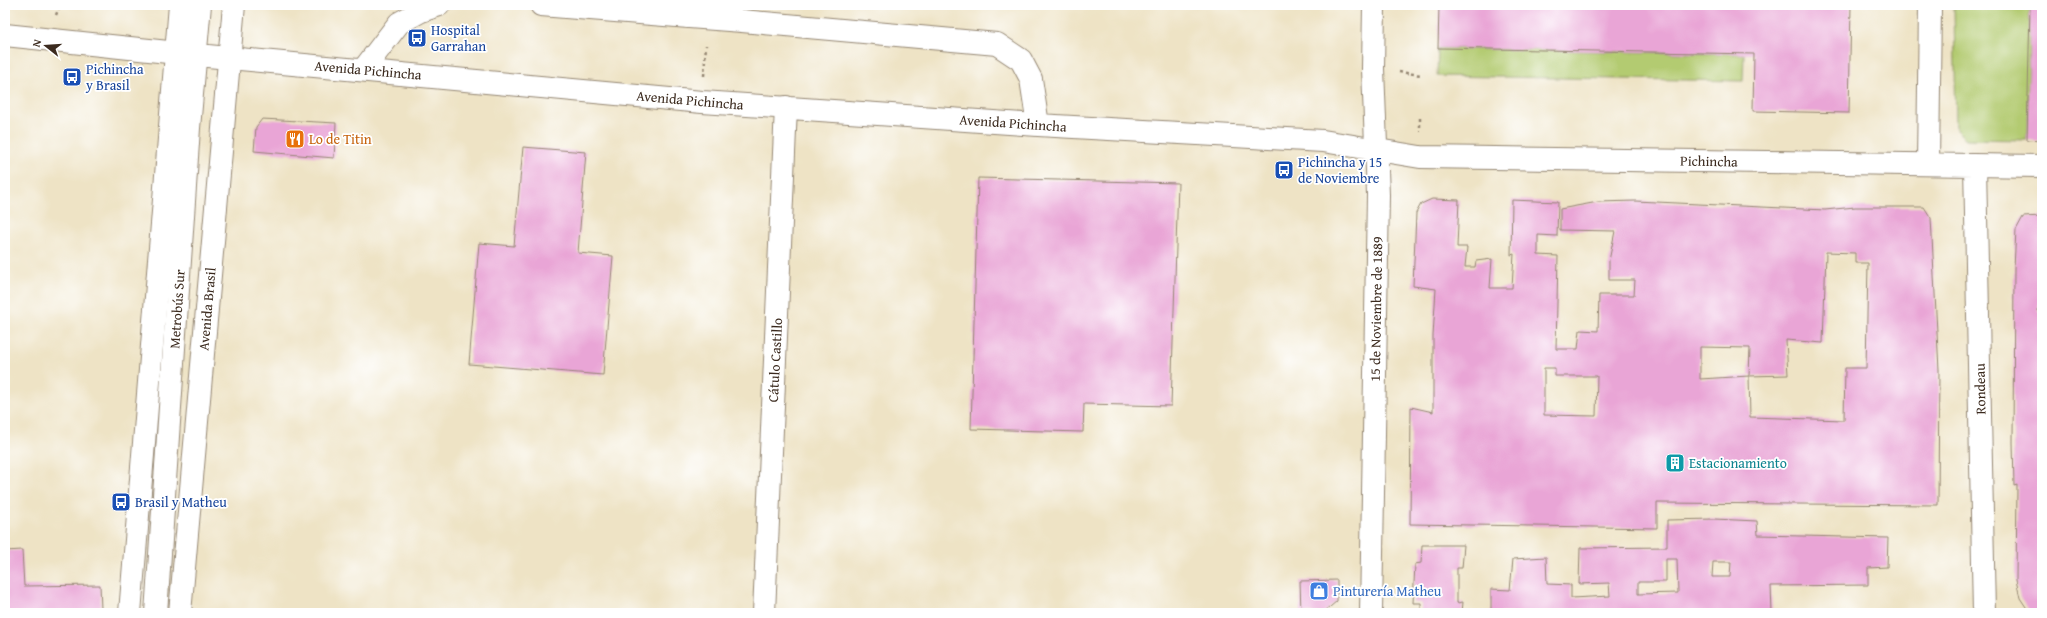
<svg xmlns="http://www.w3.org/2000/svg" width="2047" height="618" font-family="'Gentium Book Plus',serif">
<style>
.green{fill:#b3cb71;stroke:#777a48}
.building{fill:#e9a5d6;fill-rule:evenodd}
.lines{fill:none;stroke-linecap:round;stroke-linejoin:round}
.minor-casing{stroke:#948672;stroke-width:24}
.major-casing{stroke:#948672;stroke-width:24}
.path{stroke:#948672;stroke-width:2.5;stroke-dasharray:3 3;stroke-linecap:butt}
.minor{stroke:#fff;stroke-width:22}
.major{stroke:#fff;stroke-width:22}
.minor-bridge-casing{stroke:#948672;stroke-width:24;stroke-linecap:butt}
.minor-bridge{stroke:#fff;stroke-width:22}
.labels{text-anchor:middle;stroke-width:3.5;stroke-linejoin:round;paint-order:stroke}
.transit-label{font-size:14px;fill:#164399;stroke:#fff;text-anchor:start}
.street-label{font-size:14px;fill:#3b2a1e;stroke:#fff}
.food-label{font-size:14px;fill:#c56008;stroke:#fff;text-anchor:start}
.culture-label{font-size:14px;fill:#0d838f;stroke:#fff;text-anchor:start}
.shop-label{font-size:14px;fill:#366cbe;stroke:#fff;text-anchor:start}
</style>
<rect width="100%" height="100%" fill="#fff"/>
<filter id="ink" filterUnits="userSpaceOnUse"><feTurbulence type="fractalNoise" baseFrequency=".025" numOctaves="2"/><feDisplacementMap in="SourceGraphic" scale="8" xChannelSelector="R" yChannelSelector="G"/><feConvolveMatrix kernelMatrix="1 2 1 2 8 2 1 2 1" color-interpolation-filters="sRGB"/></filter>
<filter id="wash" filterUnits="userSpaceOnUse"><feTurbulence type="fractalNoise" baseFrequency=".012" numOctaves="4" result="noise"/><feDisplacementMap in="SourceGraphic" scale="16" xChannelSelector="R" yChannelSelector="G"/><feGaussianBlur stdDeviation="0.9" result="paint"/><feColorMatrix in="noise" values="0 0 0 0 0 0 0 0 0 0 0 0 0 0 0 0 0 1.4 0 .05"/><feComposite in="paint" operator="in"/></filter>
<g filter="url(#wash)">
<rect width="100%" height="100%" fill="#eee3c5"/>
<path class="green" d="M1954,5H2030L2027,140L1966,139L1956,130Z
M1438,48L1744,54L1743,81L1437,76Z"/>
<g id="blocks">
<path class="building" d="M1439,5H1851L1849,113L1753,111L1754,54L1438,48Z
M2030,5H2042V141L2027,140Z
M262,119L336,123L334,158L254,151L256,127Z
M523,147L586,152L578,253L613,256L603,375L469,364L479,243L514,246Z
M978,178L1178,183L1171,406L1084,404L1083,432L971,429Z
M1432,199L1459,200L1457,247H1467L1465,267H1475L1476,261L1492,259L1490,288H1512L1514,254L1511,255L1512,200L1558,202L1557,236L1538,235V255L1558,256L1556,349H1578L1580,330L1598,331L1599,295H1634L1635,280H1609V261L1615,231L1560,230V209L1598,202L1635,201L1825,210L1855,207H1924L1931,218L1939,370L1938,505L1657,503V528L1410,524L1411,407L1433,412V336L1436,289L1413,286L1416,213L1421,204ZM1826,252L1855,253V263H1868L1866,368H1845L1844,420L1750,417L1749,376L1700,379V347L1750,348L1749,376L1788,375L1786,340L1823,343ZM1544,368H1555V376H1597L1596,416L1544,415Z
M2042,216V304H2039L2038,311H2042V613H2030L2020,598L2016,580L2017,485L2014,486L2013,442L2014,268L2016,230L2023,217Z
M1714,519L1757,521L1758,535L1888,538L1887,567L1868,568V585L1771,586L1772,613H1491V589L1510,590L1513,559L1546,557L1547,584L1571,585V598L1610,596L1609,583L1579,584L1580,548L1667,547V520ZM1666,559H1677L1678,593L1638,594V582H1666ZM1713,562H1731L1730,577H1712Z
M1422,545H1464L1462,568H1457V603L1463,602L1462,613H1421V603H1413L1415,564L1421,563Z
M22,550L24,586L100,585L101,609L98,613H5V551Z
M1337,580V601L1323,613H1301L1300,581Z"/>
</g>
</g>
<g filter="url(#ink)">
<use href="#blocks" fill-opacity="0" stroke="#948672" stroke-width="1"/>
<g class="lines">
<g class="minor-casing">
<path id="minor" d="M541,5L689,17
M742,21L997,44L1021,60L1031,79L1038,125
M5,35L197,55L702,102L1038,125L1323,141L1420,157L2042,166
M363,70L399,23L421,11L439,5
M1928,164L1930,5
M1975,165L1984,613
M156,613L189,128L200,5
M764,613L786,107
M1371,613L1378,195L1373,69L1374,5"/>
</g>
<g class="major-casing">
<path id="major" d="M130,613L180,5
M180,613L234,5"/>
</g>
<path class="path" d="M56,15L60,5
M1399,72L1421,75
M704,76L706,45
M1420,118V131"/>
<use href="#minor" class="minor"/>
<use href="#major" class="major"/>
<g class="minor-bridge-casing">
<path id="minor-bridge" d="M689,17L742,21"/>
</g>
<use href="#minor-bridge" class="minor-bridge"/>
</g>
</g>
<defs>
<g id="bus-square" transform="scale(1)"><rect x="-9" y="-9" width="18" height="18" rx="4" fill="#1a4fb4" stroke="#fff"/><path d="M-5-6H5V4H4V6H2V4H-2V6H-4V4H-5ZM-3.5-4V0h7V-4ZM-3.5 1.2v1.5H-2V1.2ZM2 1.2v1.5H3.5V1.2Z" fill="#fff"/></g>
<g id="restaurant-square" transform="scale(1)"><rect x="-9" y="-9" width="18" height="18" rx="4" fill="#e8710a" stroke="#fff"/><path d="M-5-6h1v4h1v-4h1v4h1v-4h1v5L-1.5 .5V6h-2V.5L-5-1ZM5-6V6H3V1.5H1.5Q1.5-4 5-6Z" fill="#fff"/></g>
<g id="building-square" transform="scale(1)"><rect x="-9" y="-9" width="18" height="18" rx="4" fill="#0f9aa8" stroke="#fff"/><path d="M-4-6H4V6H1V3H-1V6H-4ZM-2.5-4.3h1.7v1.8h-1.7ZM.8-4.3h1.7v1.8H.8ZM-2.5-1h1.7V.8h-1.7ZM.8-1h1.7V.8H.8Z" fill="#fff"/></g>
<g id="shop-square" transform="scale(1)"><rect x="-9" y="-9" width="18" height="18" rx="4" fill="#3f7fe0" stroke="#fff"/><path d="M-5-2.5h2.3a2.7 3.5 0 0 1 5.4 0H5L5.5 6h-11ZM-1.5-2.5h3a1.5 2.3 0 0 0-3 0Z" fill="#fff"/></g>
</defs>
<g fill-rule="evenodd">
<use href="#bus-square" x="417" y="38"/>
<use href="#bus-square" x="72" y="77"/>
<use href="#restaurant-square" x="295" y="139"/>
<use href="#bus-square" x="1284" y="170"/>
<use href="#building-square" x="1675" y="463"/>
<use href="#bus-square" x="121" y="502"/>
<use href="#shop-square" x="1319" y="591"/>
</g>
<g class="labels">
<g class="transit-label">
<text x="431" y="35">Hospital<tspan x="431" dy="16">Garrahan</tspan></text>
<text x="86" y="74">Pichincha<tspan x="86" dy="16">y Brasil</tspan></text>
<text x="1298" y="167">Pichincha y 15<tspan x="1298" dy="16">de Noviembre</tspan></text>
<text x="135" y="507">Brasil y Matheu</text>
</g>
<g class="street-label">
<text transform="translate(368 70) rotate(5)" y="5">Avenida Pichincha</text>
<text transform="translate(690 100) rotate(5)" y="5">Avenida Pichincha</text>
<text transform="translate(1013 123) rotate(4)" y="5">Avenida Pichincha</text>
<text transform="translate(1709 161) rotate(1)" y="5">Pichincha</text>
<text transform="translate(177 309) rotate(-86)" y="5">Metrobús Sur</text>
<text transform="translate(207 309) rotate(-85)" y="5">Avenida Brasil</text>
<text transform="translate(1376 309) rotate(-89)" y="5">15 de Noviembre de 1889</text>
<text transform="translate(775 360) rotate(-87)" y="5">Cátulo Castillo</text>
<text transform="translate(1980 389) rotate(-91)" y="5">Rondeau</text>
</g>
<g class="food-label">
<text x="309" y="144">Lo de Titin</text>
</g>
<g class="culture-label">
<text x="1689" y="468">Estacionamiento</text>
</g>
<g class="shop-label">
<text x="1333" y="596">Pinturería Matheu</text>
</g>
</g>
<rect width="2047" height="618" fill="none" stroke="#fff" stroke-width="20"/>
<g transform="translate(46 46) rotate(287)" stroke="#ffffff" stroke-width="3" paint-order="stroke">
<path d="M0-3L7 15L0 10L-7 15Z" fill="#3b2a1e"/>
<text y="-6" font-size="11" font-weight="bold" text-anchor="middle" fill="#3b2a1e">N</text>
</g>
</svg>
